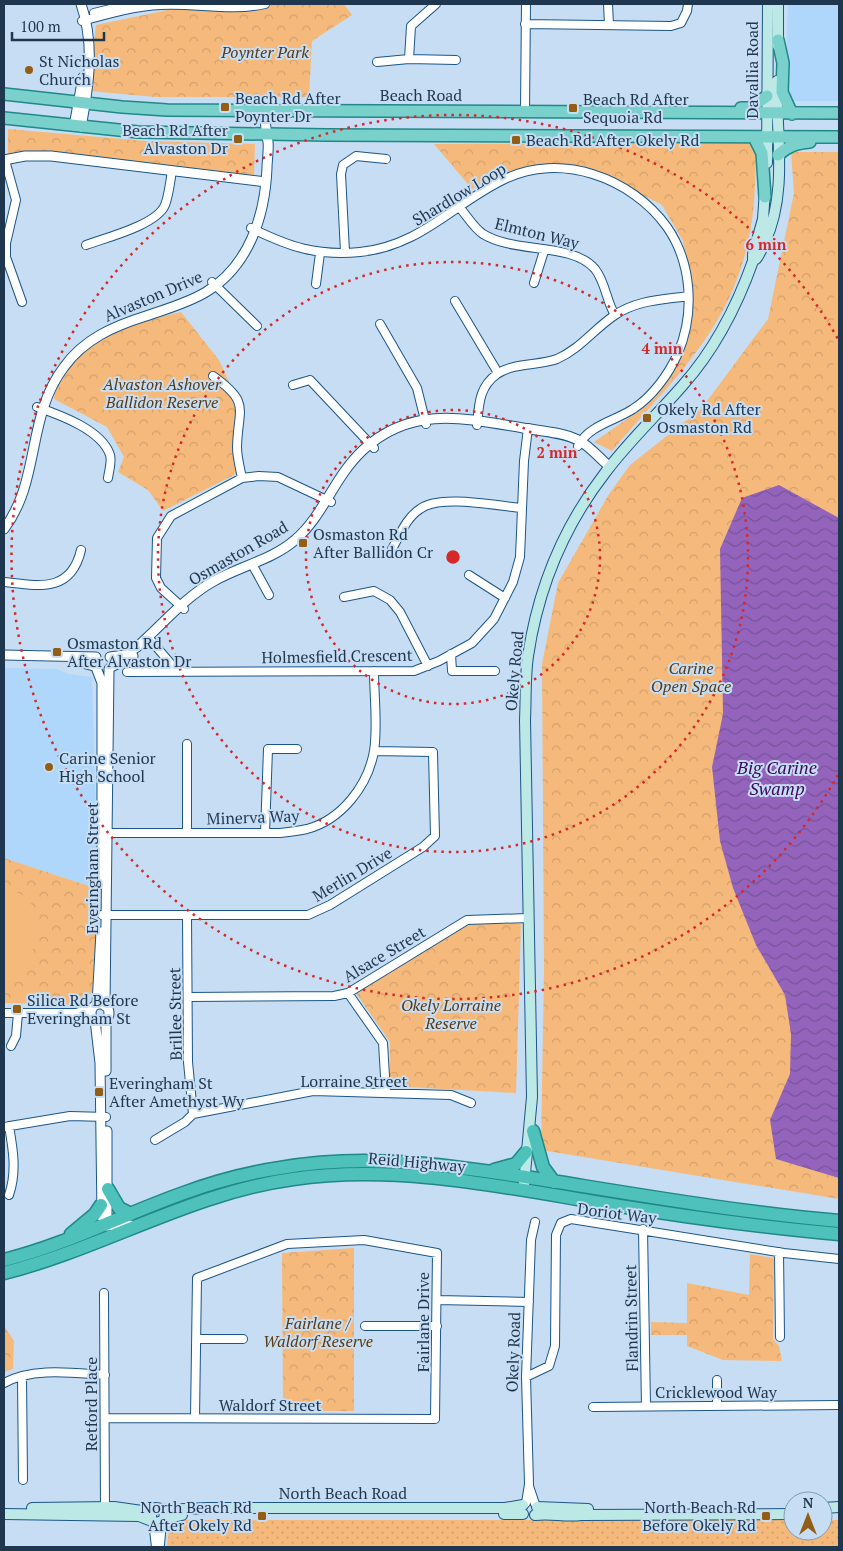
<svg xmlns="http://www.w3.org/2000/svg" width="843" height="1551" font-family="'PT Serif',serif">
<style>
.built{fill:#afd6fb}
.grass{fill:url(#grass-dots)}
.park{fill:url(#park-crowns)}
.pitch{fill:#f5ba7b}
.water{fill:url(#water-waves)}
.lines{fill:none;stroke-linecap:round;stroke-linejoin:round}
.minor-casing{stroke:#1b5686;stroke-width:10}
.tertiary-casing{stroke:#1b5686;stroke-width:11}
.secondary-casing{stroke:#1b5686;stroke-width:12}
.primary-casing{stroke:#208889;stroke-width:14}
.trunk-casing{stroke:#208889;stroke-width:15}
.minor{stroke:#fff;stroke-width:8}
.tertiary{stroke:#fff;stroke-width:9}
.secondary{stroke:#bce8e5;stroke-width:10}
.primary{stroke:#7ad1cb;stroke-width:11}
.trunk{stroke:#4ec2ba;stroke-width:12}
.ring{fill:none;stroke:#d62828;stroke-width:2.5;stroke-dasharray:2.5 5}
.poi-dot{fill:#935d13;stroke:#c6ddf4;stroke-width:2}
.labels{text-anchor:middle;stroke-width:4;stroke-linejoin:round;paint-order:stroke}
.park-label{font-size:16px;font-style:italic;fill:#593a14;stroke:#c6ddf4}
.poi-label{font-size:16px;fill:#1f374e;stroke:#c6ddf4;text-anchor:start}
.street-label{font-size:16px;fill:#1f374e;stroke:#c6ddf4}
.water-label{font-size:18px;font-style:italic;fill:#3c065b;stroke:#c6ddf4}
.centre{fill:#d62828;stroke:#c6ddf4;stroke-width:2.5}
.ring-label{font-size:15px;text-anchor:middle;font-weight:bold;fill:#d62828;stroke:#c6ddf4;stroke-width:4;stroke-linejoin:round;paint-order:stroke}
</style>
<defs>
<pattern id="grass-dots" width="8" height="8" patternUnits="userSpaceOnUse" patternTransform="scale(1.25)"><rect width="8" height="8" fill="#f5ba7b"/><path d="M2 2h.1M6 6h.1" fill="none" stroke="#d2a06c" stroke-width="1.8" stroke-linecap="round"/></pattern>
<pattern id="park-crowns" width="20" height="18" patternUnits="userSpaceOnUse" patternTransform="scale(1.25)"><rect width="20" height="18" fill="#f5ba7b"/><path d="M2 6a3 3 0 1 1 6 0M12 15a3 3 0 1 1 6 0" fill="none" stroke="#d2a06c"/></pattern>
<pattern id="water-waves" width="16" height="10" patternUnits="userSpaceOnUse" patternTransform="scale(1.25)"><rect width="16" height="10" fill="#9464bc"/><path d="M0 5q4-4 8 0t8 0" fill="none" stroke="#78539b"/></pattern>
</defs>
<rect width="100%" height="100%" fill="#c6ddf4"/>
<path class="built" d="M788,4H839V101H785Z
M4,668L57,669L68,674L92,677L98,889L4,858Z"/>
<path class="grass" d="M184,1520H793V1531H823V1520H839V1547H167L169,1528L175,1523Z"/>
<path class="park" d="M277,4H344L352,15L312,41L309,97H155L89,91L96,25L177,8L245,10Z
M8,129L146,141L255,144L254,178L43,153L8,154Z
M756,143C755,168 756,194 752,220C737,325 676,375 612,451L594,442L644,407L664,384L686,338L691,280L683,241L662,205L602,174L569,165L534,166L499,177L472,189L434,144Z
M791,152H839V1199L541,1150L544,969L542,664L558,583L609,494L630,465L701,409L768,319L794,193Z
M181,312L219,360L236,397L234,438L238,473L163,511L148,490L118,472L124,457L107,427L54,399C63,341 132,323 181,312Z
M4,858L98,889L99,931L93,991L79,1005L4,1003Z
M468,924H521L516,1093L390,1086V1042L356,993Z
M354,1248V1411H283L282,1253Z
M750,1254L774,1258L773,1339L779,1346L782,1361L723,1360L687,1346V1335H651V1322L687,1323V1283L749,1295Z
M4,1326L14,1341L13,1369L4,1372Z"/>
<path class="pitch" d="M835,237H839V397H833Z
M6,890C33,892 39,914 35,938C32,958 28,977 4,979V891Z"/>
<path class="water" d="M779,485L839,518V1178L776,1159L770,1120L790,1074L791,1034L785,995L756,945L733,888L720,841L712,767L723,714L720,549L742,498Z"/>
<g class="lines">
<g class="minor-casing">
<path id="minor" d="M608,4L609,25
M94,13L131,4
M82,21C107,14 135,6 161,5C197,3 230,12 265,4
M525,24L671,26L681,23L687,11L688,4
M409,59L411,26L436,4
M377,62L409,59L456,60
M525,111L526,4
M5,160L16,200L6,243V257L22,302
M460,208C467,216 474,228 483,234C515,254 572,242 595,269C606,283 606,301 615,315
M251,228C290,247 316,256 360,252C420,246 452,205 503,180C560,151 632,178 667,227C692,263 695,313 678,353C669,374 652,397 633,409C615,421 589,425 578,446
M86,245C105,238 157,225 165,205C169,195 170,182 172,171
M345,252L341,174L343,165L356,156L386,159
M212,282L257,326
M534,283L544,251
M316,284L320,253
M455,301L498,373
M380,324L417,388L426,424
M213,376C251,403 238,408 237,447C237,457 240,468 242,478
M293,385L310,380L374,448
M37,407C60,415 102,430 110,455C112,461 109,471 108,478
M477,425C479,404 479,387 497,374C515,362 538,366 557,359C580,349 594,329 615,315C637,300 662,300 688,296
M392,549C400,535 406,518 420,509C440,494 497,506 522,508
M252,564L269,595
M469,575L505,598
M4,582C39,586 71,593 81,550
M344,597L374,591L390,600L400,612L428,666
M184,609L161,588L156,578L157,538L171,516L242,478L259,476L278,477L331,502
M148,637L177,671
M451,654L452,671H495
M127,672L414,671L439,661L472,643L494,619L513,582L520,557L524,461L528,428
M187,744V833
M102,833H280C289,832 298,831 307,829C341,820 368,786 374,751C378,727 374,696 374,671
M265,833L268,749H297
M102,915H308L330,905L423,847L435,836L433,752L374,751
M187,915L188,1062L193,1114
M348,993L383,1043L386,1093
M188,997L334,996L348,993L467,920L528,918
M4,1013H76L92,1008
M11,1046L16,1036L18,1013
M9,1126C13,1149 17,1172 9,1195
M4,1127L70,1116L106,1117
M155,1140L185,1122L193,1114L313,1091L451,1095L471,1103
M643,1229L646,1406
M779,1252L780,1337
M104,1293L105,1511
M437,1300L529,1302
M365,1326H437
M197,1339H243
M22,1377L23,1480
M526,1377L549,1366L555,1346L556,1235L561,1223L571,1219L784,1253L839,1259
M717,1380V1406
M4,1383C33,1367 73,1373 105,1375
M593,1407L839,1405
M105,1418L435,1419L437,1253L364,1240L287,1244L197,1278L195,1418
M529,1486L535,1504
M526,1503L529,1484L526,1377L531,1240L535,1222
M153,1521L156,1547
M160,1545L162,1522"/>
</g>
<g class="tertiary-casing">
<path id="tertiary" d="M74,126L83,77
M81,127C89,85 95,45 81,4
M4,160L25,156H51L266,182
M4,529C41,480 26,417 64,367C84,339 114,326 146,316C166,309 188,303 206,292C249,266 265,216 267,168C267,160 269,150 268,142C266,131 265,122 265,112
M4,655L96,657
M110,657L125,655L137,647C162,625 185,597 214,581C240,566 272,560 295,540C324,515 334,477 363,450C411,405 465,418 523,428C541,431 562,432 578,440C590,446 600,459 610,467
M75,661L94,666
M111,667L133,656
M97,670L102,683V884
M97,1004L101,932
M91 1013a9 9 0 1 1 18 0a9 9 0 1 1-18 0Z
M105,1006L109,669
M106,1019V1071
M95,1020L100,1063L102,1217C108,1229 118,1227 130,1225
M107,1226V1131"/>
</g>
<g class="secondary-casing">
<path id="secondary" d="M778,46V4
M767,163L768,4
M756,259C760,254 762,248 765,242C788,192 776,134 777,81
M524,1184L532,1097L525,720C526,699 525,676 528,656C538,589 564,526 605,473C628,442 657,415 683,385C715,349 737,306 753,261V254L763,219L765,190
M537,1507L588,1509
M32,1508L114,1507L142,1511
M823,1508L839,1507
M163,1510L208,1508H505L523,1505
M4,1514L139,1516L157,1523L164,1520L165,1512L162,1509L155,1508L151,1514V1519
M504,1514H523
M535,1515C551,1513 565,1517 581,1515L793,1514
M165,1519L182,1515"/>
</g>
<g class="primary-casing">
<path id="primary" d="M778,40L783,63L782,92L792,114
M4,94L122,107L167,110L839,113
M741,108H750L767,96
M4,118L138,132L326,135L839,137
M754,137L762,153L765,197
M778,155C788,146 797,143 810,142"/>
</g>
<g class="trunk-casing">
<path id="trunk" d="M533,1131L543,1167L554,1182
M494,1170L516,1164L526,1152
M108,1189L119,1208L131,1214
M71,1234L95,1214L101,1205
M4,1260C65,1245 122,1215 181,1194C213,1182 247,1173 280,1168C373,1151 466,1168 558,1182C651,1197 745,1213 839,1221
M4,1273C103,1248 191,1193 293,1179C396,1164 499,1186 601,1203C680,1216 759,1227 839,1234"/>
</g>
<use href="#minor" class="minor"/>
<use href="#tertiary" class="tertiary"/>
<use href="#secondary" class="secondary"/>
<use href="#primary" class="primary"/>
<use href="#trunk" class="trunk"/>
</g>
<g class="ring">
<circle cx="453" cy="557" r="147"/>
<circle cx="453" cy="557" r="295"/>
<path d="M838 775A442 442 0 1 1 838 339"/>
</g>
<g class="poi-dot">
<circle cx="29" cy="70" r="5"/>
<rect x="220" y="102" width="10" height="10" rx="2.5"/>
<rect x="568" y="103" width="10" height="10" rx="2.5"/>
<rect x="233" y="134" width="10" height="10" rx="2.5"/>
<rect x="511" y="135" width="10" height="10" rx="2.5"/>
<rect x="642" y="413" width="10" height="10" rx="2.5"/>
<rect x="298" y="538" width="10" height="10" rx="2.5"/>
<rect x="52" y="647" width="10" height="10" rx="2.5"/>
<circle cx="49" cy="767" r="5"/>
<rect x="12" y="1004" width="10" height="10" rx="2.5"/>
<rect x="94" y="1087" width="10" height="10" rx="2.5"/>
<rect x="257" y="1511" width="10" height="10" rx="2.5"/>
<rect x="761" y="1511" width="10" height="10" rx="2.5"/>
</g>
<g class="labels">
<g class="park-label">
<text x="265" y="58">Poynter Park</text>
<text x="162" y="390">Alvaston Ashover<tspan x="162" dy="18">Ballidon Reserve</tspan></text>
<text x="691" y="674">Carine<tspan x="691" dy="18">Open Space</tspan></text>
<text x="451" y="1011">Okely Lorraine<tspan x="451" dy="18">Reserve</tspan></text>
<text x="318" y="1329">Fairlane /<tspan x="318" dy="18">Waldorf Reserve</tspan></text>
</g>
<g class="poi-label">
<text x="39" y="67">St Nicholas<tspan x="39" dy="18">Church</tspan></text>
<text x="235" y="104">Beach Rd After<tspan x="235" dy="18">Poynter Dr</tspan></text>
<text x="583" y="105">Beach Rd After<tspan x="583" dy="18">Sequoia Rd</tspan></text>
<text x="228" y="136" text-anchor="end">Beach Rd After<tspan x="228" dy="18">Alvaston Dr</tspan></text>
<text x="526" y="146">Beach Rd After Okely Rd</text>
<text x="657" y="415">Okely Rd After<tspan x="657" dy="18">Osmaston Rd</tspan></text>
<text x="313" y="540">Osmaston Rd<tspan x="313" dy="18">After Ballidon Cr</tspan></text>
<text x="67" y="649">Osmaston Rd<tspan x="67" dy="18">After Alvaston Dr</tspan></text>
<text x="59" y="764">Carine Senior<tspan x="59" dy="18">High School</tspan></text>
<text x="27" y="1006">Silica Rd Before<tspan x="27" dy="18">Everingham St</tspan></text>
<text x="109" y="1089">Everingham St<tspan x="109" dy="18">After Amethyst Wy</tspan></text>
<text x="252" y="1513" text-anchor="end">North Beach Rd<tspan x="252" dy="18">After Okely Rd</tspan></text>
<text x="756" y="1513" text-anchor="end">North Beach Rd<tspan x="756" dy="18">Before Okely Rd</tspan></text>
</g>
<g class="street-label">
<text transform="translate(752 70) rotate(-90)" y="6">Davallia Road</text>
<text x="421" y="101">Beach Road</text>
<text transform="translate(459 194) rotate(-31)" y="6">Shardlow Loop</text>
<text transform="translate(537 233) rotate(14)" y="6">Elmton Way</text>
<text transform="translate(153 296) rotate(-23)" y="6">Alvaston Drive</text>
<text transform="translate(238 553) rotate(-30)" y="6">Osmaston Road</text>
<text transform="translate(337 656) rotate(-1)" y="6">Holmesfield Crescent</text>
<text transform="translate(514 671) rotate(-85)" y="6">Okely Road</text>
<text transform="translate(253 817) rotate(-2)" y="6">Minerva Way</text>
<text transform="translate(92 868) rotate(-90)" y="6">Everingham Street</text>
<text transform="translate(352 874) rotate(-31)" y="6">Merlin Drive</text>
<text transform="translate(384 954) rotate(-31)" y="6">Alsace Street</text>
<text transform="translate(175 1014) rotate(-91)" y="6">Brillee Street</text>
<text x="354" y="1087">Lorraine Street</text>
<text transform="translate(417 1162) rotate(5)" y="6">Reid Highway</text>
<text transform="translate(617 1213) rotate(7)" y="6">Doriot Way</text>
<text transform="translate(631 1318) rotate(-91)" y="6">Flandrin Street</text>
<text transform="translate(423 1322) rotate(-90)" y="6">Fairlane Drive</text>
<text transform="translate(513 1352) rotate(-88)" y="6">Okely Road</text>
<text x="716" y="1398">Cricklewood Way</text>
<text transform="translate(91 1404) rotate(-90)" y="6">Retford Place</text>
<text x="270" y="1411">Waldorf Street</text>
<text x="343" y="1499">North Beach Road</text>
</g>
<g class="water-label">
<text x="777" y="774">Big Carine<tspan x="777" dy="21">Swamp</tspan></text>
</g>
</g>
<circle cx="453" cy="557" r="8" class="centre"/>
<g class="ring-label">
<text x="766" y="250">6 min</text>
<text x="662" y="354">4 min</text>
<text x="557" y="458">2 min</text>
</g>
<rect width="843" height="1551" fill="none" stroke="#1f374e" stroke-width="10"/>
<g transform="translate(808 1516)"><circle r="24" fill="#c6ddf4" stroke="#839bb2"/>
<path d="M0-4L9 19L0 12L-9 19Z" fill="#935d13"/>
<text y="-8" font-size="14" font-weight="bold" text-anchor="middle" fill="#1f374e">N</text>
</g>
<path d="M12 32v8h92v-8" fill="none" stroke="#1f374e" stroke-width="2.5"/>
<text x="20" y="32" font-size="15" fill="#1f374e" stroke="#c6ddf4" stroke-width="4" paint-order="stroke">100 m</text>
</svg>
